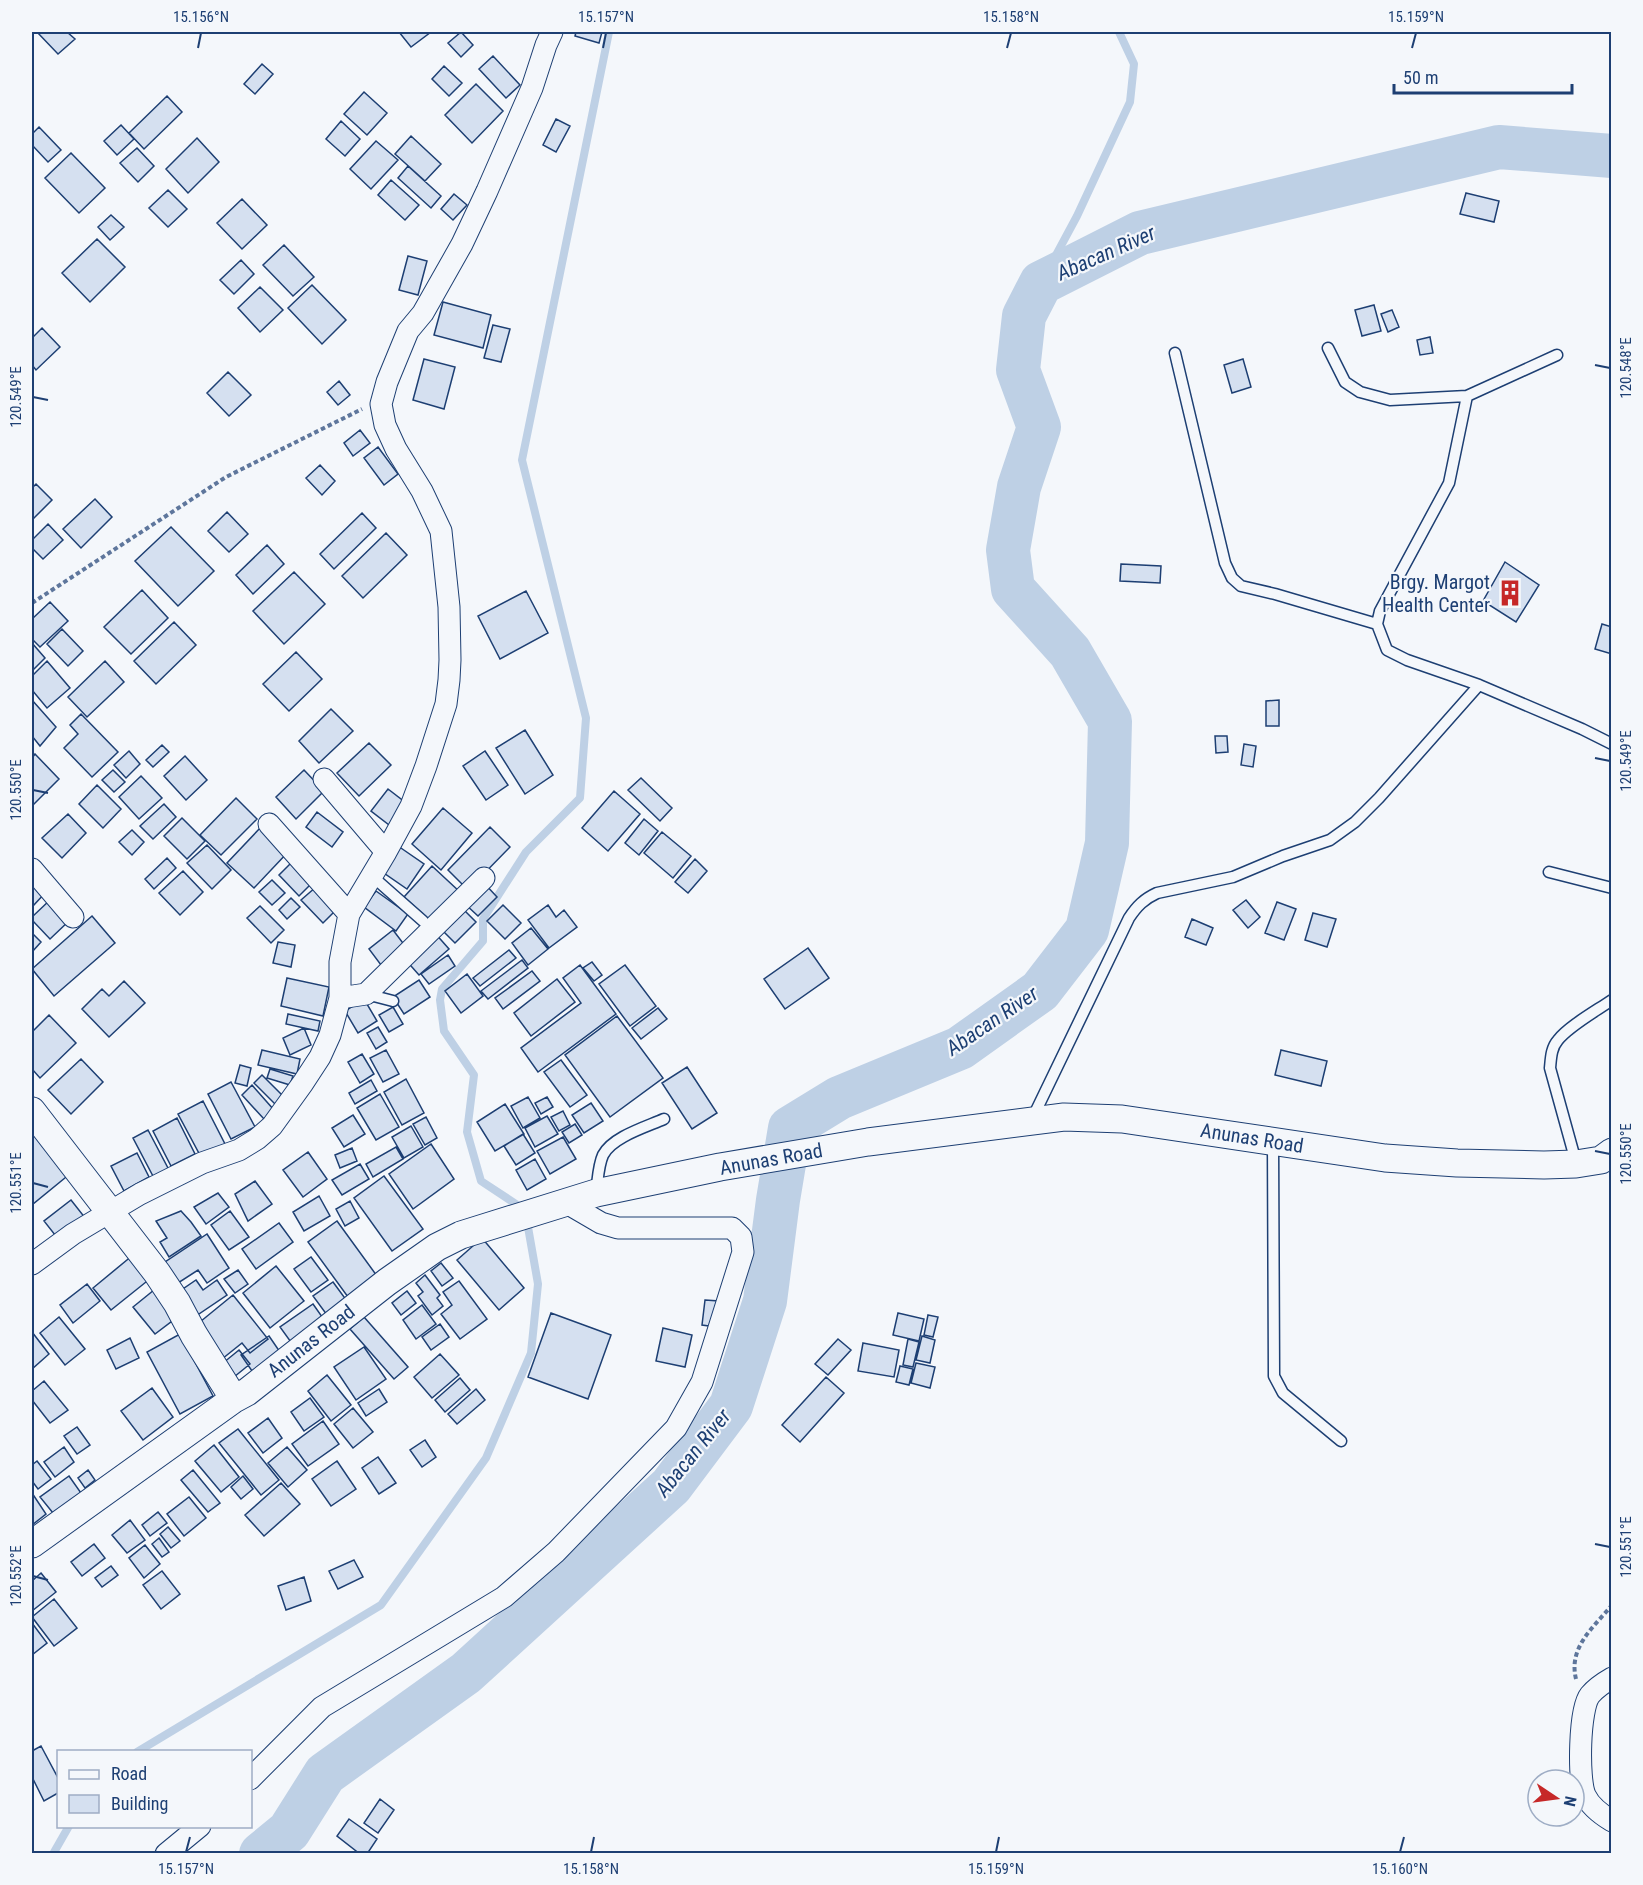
<svg xmlns="http://www.w3.org/2000/svg" width="1643" height="1885" font-family="'Roboto Condensed',sans-serif">
<style>
.lines{fill:none;stroke-linecap:round;stroke-linejoin:round}
.stream{stroke:#bed0e5;stroke-width:8}
.river{stroke:#bed0e5;stroke-width:44}
.building{fill:#d5e0f0;stroke:#1d3f73;stroke-width:1.5}
.service-casing{stroke:#1d3f73;stroke-width:13}
.minor-casing{stroke:#1d3f73;stroke-width:23}
.tertiary-casing{stroke:#1d3f73;stroke-width:29}
.path{stroke:#5e769c;stroke-width:4;stroke-dasharray:4.5 3;stroke-linecap:butt}
.service{stroke:#f4f7fb;stroke-width:10}
.minor{stroke:#f4f7fb;stroke-width:21}
.tertiary{stroke:#f4f7fb;stroke-width:27}
.ticks{fill:none;stroke:#1d3f73;stroke-width:2}
.labels{text-anchor:middle;stroke-width:4.5;stroke-linejoin:round;paint-order:stroke}
.poi-label{font-size:20px;fill:#1d3f73;stroke:#f4f7fb;text-anchor:end}
.street-label{font-size:20px;fill:#1d3f73;stroke:#f4f7fb}
.water-label{font-size:21px;font-style:italic;fill:#1d3f73;stroke:#f4f7fb}
.neatline{fill:none;stroke:#1d3f73;stroke-width:2}
.ticks-label{font-size:15px;text-anchor:middle;fill:#1d3f73}
</style>
<rect width="100%" height="100%" fill="#f4f7fb"/>
<g class="lines">
<path class="stream" d="M1041,283L1077,216L1130,102L1134,64L1119,32
M137,1752L381,1605L486,1458L531,1353L538,1284L525,1210L481,1181L467,1132L474,1075L444,1031L440,1000L442,989L483,941V919L526,852L580,798L586,718L522,460L609,32
M53,1854L69,1826"/>
<path class="river" d="M261,1854L289,1831L325,1774L466,1673L671,1486L731,1406L765,1301L778,1200L790,1128L839,1098L960,1048L1040,991L1087,930L1107,843L1110,721L1070,652L1013,589L1008,550L1019,487L1039,427L1018,370L1024,316L1041,283L1140,233L1499,147L1612,156"/>
</g>
<path class="building" d="M37,32H67L75,39L58,54Z
M399,32H431L411,47Z
M461,32L473,45L461,57L448,43Z
M576,32H602L599,43L575,36Z
M493,56L520,85L506,98L479,69Z
M262,64L273,74L255,94L244,84Z
M444,66L462,83L449,96L432,79Z
M476,84L503,111L472,143L445,115Z
M364,92L387,113L367,135L344,114Z
M167,96L182,112L144,149L129,133Z
M556,119L570,126L556,152L543,145Z
M341,121L360,139L345,156L326,139Z
M121,125L134,139L117,155L104,141Z
M39,127L61,150L48,162L32,145V134Z
M411,136L441,164L425,181L395,154Z
M197,138L219,162L188,193L166,169Z
M376,141L398,160L371,189L350,169Z
M137,148L154,166L138,182L120,163Z
M71,153L105,188L79,213L45,178Z
M408,166L441,196L431,208L398,178Z
M391,180L419,205L405,220L378,195Z
M168,190L187,209L168,227L149,208Z
M1466,193L1499,201L1494,222L1460,214Z
M454,194L467,205L453,220L441,209Z
M242,199L267,225L242,249L217,223Z
M111,215L124,227L110,240L98,227Z
M97,239L125,267L90,302L62,273Z
M284,245L314,277L293,296L263,265Z
M408,256L427,261L418,295L399,290Z
M241,260L254,274L234,294L220,280Z
M312,285L346,320L322,344L288,308Z
M260,287L283,310L260,332L238,308Z
M443,302L491,315L483,348L434,335Z
M1374,305L1381,331L1362,336L1355,310Z
M1392,310L1399,327L1388,332L1381,314Z
M493,325L510,329L501,362L484,358Z
M42,328L60,347L36,370L32,365V338Z
M1430,337L1433,353L1420,355L1417,340Z
M424,359L455,367L444,409L413,400Z
M1243,359L1251,387L1232,393L1224,365Z
M228,372L251,395L229,416L207,393Z
M339,381L350,395L338,405L327,392Z
M360,430L370,443L353,456L344,443Z
M378,447L398,474L384,485L364,458Z
M320,465L335,481L322,495L306,478Z
M36,484L52,500L32,520V488Z
M95,499L112,517L81,548L63,529Z
M227,512L248,534L229,552L208,531Z
M362,513L376,528L334,569L320,554Z
M48,524L63,540L43,559L32,548V540Z
M171,527L214,571L178,606L135,561Z
M386,533L407,555L363,598L342,576Z
M267,545L284,564L253,594L236,575Z
M1505,562L1539,585L1516,622L1483,601Z
M1121,564L1161,566L1160,583L1120,581Z
M294,572L325,604L284,644L253,611Z
M142,590L168,618L131,654L104,627Z
M526,591L548,633L500,659L478,616Z
M50,602L68,621L40,647L32,639V619Z
M174,622L196,645L156,684L134,661Z
M1602,624L1612,627V654L1595,649Z
M62,629L83,651L68,666L47,644Z
M32,643L45,658L32,671Z
M296,652L322,679L289,711L263,684Z
M47,661L70,688L47,708L32,690V676Z
M105,661L124,682L87,717L68,697Z
M32,700L56,727L40,746L32,736Z
M1279,700V726H1266V701Z
M331,709L353,731L319,763L299,741Z
M81,714L118,752L92,777L64,748L78,734L70,725Z
M525,730L553,775L525,794L496,748Z
M1215,736H1227L1228,752L1216,753Z
M369,743L391,765L359,796L337,773Z
M1244,744L1256,746L1253,767L1241,765Z
M162,745L169,752L153,767L146,760Z
M129,751L140,764L126,778L114,765Z
M485,751L508,785L486,800L463,766Z
M35,754L59,779L32,806V758Z
M185,756L207,780L186,800L164,776Z
M113,770L125,782L114,792L102,780Z
M304,770L324,791L296,819L276,797Z
M141,776L162,798L139,819L119,797Z
M641,778L672,808L660,821L628,790Z
M97,785L121,809L103,828L79,804Z
M388,789L410,806L393,828L371,811Z
M614,791L640,814L608,851L582,828Z
M236,798L257,819L221,855L200,835Z
M164,804L176,817L153,839L140,826Z
M443,808L472,833L441,870L412,844Z
M317,812L343,832L332,847L306,827Z
M68,814L86,833L62,858L42,838Z
M182,818L205,841L187,859L164,836Z
M644,819L658,831L639,855L625,843Z
M261,827L288,852L254,888L227,863Z
M490,827L510,847L468,890L448,870Z
M132,830L144,842L132,855L119,842Z
M662,832L691,856L673,878L644,853Z
M207,845L231,870L212,889L187,863Z
M398,846L424,864L407,889L381,871Z
M167,858L176,868L154,889L145,879Z
M695,859L707,871L688,893L675,882Z
M292,862L312,883L299,896L279,875Z
M432,866L461,893L433,923L404,897Z
M183,871L203,892L180,915L159,893Z
M272,880L285,893L272,905L259,892Z
M36,881L46,892L32,907V885Z
M484,883L497,897L478,916L464,903Z
M316,887L337,909L323,923L301,900Z
M376,891L408,914L396,931L364,907Z
M291,898L300,907L287,919L279,910Z
M51,899L71,919L50,939L32,920V917Z
M1246,900L1260,917L1248,928L1233,910Z
M1277,902L1296,909L1284,940L1265,933Z
M459,905L476,922L455,943L438,926Z
M503,905L521,923L505,939L487,921Z
M548,905L556,917L564,910L577,927L549,948L528,920Z
M260,906L284,930L271,943L247,918Z
M1313,913L1336,919L1327,947L1305,940Z
M92,916L115,943L54,996L32,969Z
M1192,919L1213,928L1206,945L1185,937Z
M531,928L548,949L528,965L512,943Z
M393,930L409,951L384,969L369,949Z
M434,932L449,949L419,975L404,958Z
M33,934L41,942L32,952V936Z
M278,942L295,945L291,967L273,963Z
M808,948L829,978L785,1009L764,979Z
M509,950L516,958L480,986L473,978Z
M448,955L455,966L429,984L421,974Z
M522,960L528,968L488,999L481,991Z
M592,962L602,975L594,981L583,968Z
M580,965L616,1014L538,1072L521,1048L581,1003L563,978Z
M625,965L656,1006L630,1026L599,984Z
M532,971L540,981L503,1009L495,998Z
M467,974L483,996L461,1013L445,991Z
M287,978L329,987L323,1016L281,1006Z
M557,979L575,1002L531,1036L514,1013Z
M419,980L430,997L404,1014L393,997Z
M124,981L145,1003L109,1037L82,1009L102,989L109,996Z
M364,999L377,1021L358,1033L345,1011Z
M393,1007L403,1024L389,1032L379,1015Z
M658,1008L667,1019L641,1039L632,1028Z
M288,1014L320,1021L318,1031L286,1024Z
M49,1015L76,1043L40,1078L32,1069V1032Z
M617,1016L663,1078L610,1117L565,1055Z
M378,1027L387,1042L376,1049L367,1033Z
M304,1028L311,1045L290,1055L283,1038Z
M262,1050L300,1059L297,1074L258,1065Z
M386,1050L399,1074L383,1082L370,1058Z
M1281,1050L1327,1061L1321,1086L1275,1075Z
M362,1054L374,1074L360,1083L348,1062Z
M81,1059L103,1082L71,1114L48,1090Z
M561,1060L587,1095L570,1107L544,1072Z
M240,1065L251,1068L247,1086L235,1083Z
M687,1067L717,1113L692,1129L662,1083Z
M270,1069L293,1076L290,1085L267,1078Z
M262,1075L283,1096L275,1104L254,1083Z
M406,1079L424,1113L402,1125L384,1092Z
M371,1080L377,1091L355,1104L349,1093Z
M231,1082L255,1127L231,1139L208,1094Z
M252,1085L274,1110L264,1119L242,1095Z
M380,1094L399,1127L376,1140L357,1108Z
M528,1097L540,1118L523,1128L511,1106Z
M547,1097L553,1107L541,1114L535,1103Z
M203,1101L225,1144L201,1157L178,1114Z
M591,1103L603,1121L584,1133L572,1115Z
M505,1104L524,1134L495,1151L477,1122Z
M563,1111L570,1125L559,1131L551,1117Z
M353,1115L365,1134L344,1147L332,1128Z
M547,1116L558,1134L535,1147L525,1128Z
M426,1117L437,1138L425,1145L413,1124Z
M177,1118L195,1154L171,1166L153,1131Z
M575,1124L582,1135L569,1143L562,1132Z
M411,1126L423,1147L404,1158L392,1137Z
M148,1130L169,1170L154,1178L133,1138Z
M32,1132L71,1173L33,1204L32,1202Z
M523,1134L535,1153L516,1165L504,1146Z
M563,1137L576,1159L550,1174L537,1151Z
M431,1144L454,1179L413,1209L389,1174Z
M396,1147L403,1159L373,1177L366,1164Z
M352,1148L357,1161L340,1168L335,1155Z
M308,1152L327,1179L303,1197L283,1170Z
M137,1153L149,1177L124,1191L111,1166Z
M535,1159L546,1179L527,1190L516,1170Z
M360,1164L369,1179L342,1195L332,1180Z
M384,1176L423,1229L392,1251L354,1198Z
M255,1181L272,1204L248,1221L235,1194Z
M218,1193L229,1207L206,1224L194,1207Z
M319,1196L330,1216L304,1231L293,1212Z
M71,1200L86,1219L59,1240L44,1221Z
M350,1201L359,1218L345,1226L336,1209Z
M181,1211L191,1222L201,1236L169,1257L160,1242L167,1238L156,1221Z
M230,1211L249,1237L229,1250L211,1225Z
M337,1221L377,1276L348,1297L308,1242Z
M279,1223L293,1242L256,1269L242,1249Z
M207,1234L229,1268L207,1283L198,1270L175,1285L162,1264Z
M482,1238L524,1288L499,1310L457,1260Z
M133,1255L151,1278L111,1310L93,1288Z
M311,1257L328,1280L311,1292L294,1269Z
M441,1263L453,1278L442,1286L431,1271Z
M276,1266L304,1301L270,1328L243,1293Z
M238,1270L248,1284L235,1293L224,1279Z
M425,1275L440,1295L437,1298L443,1306L432,1315L418,1296L423,1292L416,1283Z
M196,1280L203,1290L217,1280L227,1295L193,1318L177,1293Z
M459,1281L487,1319L460,1339L441,1314L452,1305L443,1292Z
M333,1282L347,1301L327,1315L313,1296Z
M87,1284L100,1301L73,1323L60,1305Z
M154,1290L176,1318L155,1334L133,1307Z
M407,1291L416,1303L401,1315L392,1303Z
M233,1295L268,1339L250,1353L242,1343L222,1359L195,1326Z
M705,1300L719,1301L716,1327L702,1325Z
M313,1304L325,1321L293,1345L280,1327Z
M422,1305L436,1324L416,1339L403,1320Z
M551,1313L611,1335L588,1399L528,1377Z
M898,1313L924,1319L919,1341L893,1335Z
M928,1315L938,1317L933,1337L924,1335Z
M59,1317L85,1349L65,1365L40,1333Z
M364,1317L408,1367L394,1379L350,1329Z
M440,1324L449,1337L431,1350L422,1337Z
M663,1328L692,1335L685,1367L656,1361Z
M32,1332L49,1354L32,1369Z
M180,1334L213,1396L180,1414L147,1352Z
M269,1336L280,1352L252,1371L241,1355Z
M922,1336L935,1340L930,1363L916,1360Z
M130,1338L139,1358L116,1369L107,1350Z
M838,1339L851,1350L828,1375L815,1364Z
M908,1339L919,1342L913,1367L903,1365Z
M863,1343L899,1350L894,1377L858,1371Z
M364,1347L386,1379L356,1400L334,1367Z
M239,1350L250,1364L234,1377L223,1363Z
M440,1354L459,1375L432,1398L414,1377Z
M916,1363L935,1367L930,1388L911,1383Z
M900,1366L913,1369L909,1385L896,1382Z
M327,1375L351,1405L331,1421L308,1391Z
M826,1377L844,1393L800,1442L782,1425Z
M460,1378L470,1390L445,1412L435,1400Z
M44,1381L68,1410L50,1423L32,1400V1391Z
M152,1388L173,1417L143,1440L121,1411Z
M379,1389L387,1402L366,1416L358,1403Z
M476,1389L485,1400L457,1424L448,1414Z
M310,1398L324,1417L304,1431L291,1412Z
M353,1408L373,1432L353,1448L334,1424Z
M268,1418L282,1438L263,1453L248,1433Z
M323,1421L339,1444L308,1466L292,1444Z
M77,1427L90,1445L77,1454L64,1436Z
M238,1429L279,1480L261,1495L219,1443Z
M425,1440L436,1457L422,1467L410,1450Z
M214,1445L239,1477L221,1492L195,1461Z
M64,1447L74,1462L55,1477L44,1462Z
M287,1447L307,1470L288,1487L268,1463Z
M378,1457L396,1483L379,1494L362,1468Z
M37,1461L51,1479L38,1489L32,1481V1465Z
M337,1461L356,1489L331,1506L312,1479Z
M88,1470L95,1480L85,1488L78,1478Z
M193,1470L220,1503L208,1512L181,1480Z
M69,1476L81,1493L53,1513L40,1497Z
M243,1476L253,1489L241,1499L231,1487Z
M281,1483L300,1504L264,1536L245,1515Z
M32,1493L46,1514L32,1525Z
M189,1497L206,1518L184,1536L167,1514Z
M158,1512L167,1523L150,1536L142,1525Z
M130,1520L145,1540L127,1553L112,1535Z
M168,1527L180,1541L171,1548L160,1534Z
M159,1538L169,1552L162,1557L152,1544Z
M94,1544L105,1558L82,1576L71,1562Z
M145,1545L160,1564L144,1578L129,1558Z
M354,1560L363,1577L338,1589L329,1571Z
M111,1566L118,1575L102,1587L95,1578Z
M162,1571L180,1594L161,1609L143,1585Z
M41,1573L56,1592L32,1611V1581Z
M304,1577L311,1601L286,1610L278,1586Z
M54,1599L77,1628L54,1646L32,1617Z
M32,1623L47,1643L32,1655Z
M41,1746L58,1778V1793L44,1801L32,1777V1751Z
M380,1799L394,1810L378,1833L364,1823Z
M349,1819L377,1839L367,1854H360L337,1836Z"/>
<g class="lines">
<g class="service-casing">
<path id="service" d="M1328,348L1345,382L1360,392L1390,400L1467,396L1557,355
M1175,353L1225,563L1232,578L1241,586L1275,594L1377,624
M1467,396L1449,483L1380,611L1377,624L1387,650L1407,660L1479,685L1582,729L1612,744
M1549,872L1612,888
M372,876L423,921
M366,994L393,1001
M1033,1117L1129,918C1137,906 1144,899 1157,893L1233,877L1283,856L1330,840L1355,822L1379,798L1479,685
M1273,1141L1274,1376L1283,1393L1341,1441
M1576,1162L1550,1068C1551,1058 1551,1048 1558,1040C1569,1026 1596,1011 1612,1000
M596,1193C598,1180 598,1166 603,1155C612,1137 646,1127 664,1119"/>
</g>
<g class="minor-casing">
<path id="minor" d="M324,779L386,852
M269,824L349,914
M32,869L73,917
M340,998L366,994L484,878
M32,1264L73,1234L140,1194L202,1163L239,1150L257,1139L272,1126L303,1083L320,1057L330,1035L340,998V962L349,914L386,852L411,806L426,766L446,704L449,680L450,660L449,607L441,531L422,491L396,449L385,425L381,404L387,382L408,331L423,313L462,244L487,191L532,88L546,45L552,32
M1612,1678C1605,1682 1595,1689 1590,1695C1579,1709 1578,1779 1585,1795C1590,1806 1602,1815 1612,1821
M250,1779L322,1707L504,1597L556,1552L676,1428L702,1382L743,1252L741,1237L732,1228H618L601,1223L565,1202
M166,1854L200,1826"/>
</g>
<g class="tertiary-casing">
<path id="tertiary" d="M32,1111L157,1273L177,1303L194,1335L234,1399
M32,1544L234,1399L247,1392L387,1282L437,1247L461,1235L596,1193L720,1167L868,1142L1064,1117L1122,1119L1385,1158L1457,1163L1544,1165L1576,1164L1601,1160L1612,1152"/>
</g>
<path class="path" d="M32,603L226,477L362,409
M1576,1679C1568,1647 1594,1627 1612,1605"/>
<use href="#service" class="service"/>
<use href="#minor" class="minor"/>
<use href="#tertiary" class="tertiary"/>
</g>
<path class="ticks" d="M198,48L201,33M603,48L606,33M1007,48L1011,33M1412,48L1416,33M1595,365L1610,368M33,397L48,400M1595,758L1610,761M33,790L48,793M1595,1151L1610,1154M33,1183L48,1187M1595,1544L1610,1547M33,1576L48,1580M186,1852L190,1837M591,1852L594,1837M996,1852L999,1837M1400,1852L1404,1837"/>
<defs>
<g id="building-bare" transform="scale(2.07)"><path d="M-4-6H4V6H1V3H-1V6H-4ZM-2.5-4.3h1.7v1.8h-1.7ZM.8-4.3h1.7v1.8H.8ZM-2.5-1h1.7V.8h-1.7ZM.8-1h1.7V.8H.8Z" fill="#c62828" stroke="#f4f7fb" stroke-width="2.5" paint-order="stroke"/></g>
</defs>
<g fill-rule="evenodd">
<use href="#building-bare" x="1510" y="593"/>
</g>
<g class="labels">
<g class="poi-label">
<text x="1490" y="589">Brgy. Margot<tspan x="1490" dy="23">Health Center</tspan></text>
</g>
<g class="street-label">
<text transform="translate(1252 1138) rotate(9)" y="7">Anunas Road</text>
<text transform="translate(771 1159) rotate(-10)" y="7">Anunas Road</text>
<text transform="translate(311 1341) rotate(-38)" y="7">Anunas Road</text>
</g>
<g class="water-label">
<text transform="translate(1106 253) rotate(-24)" y="7">Abacan River</text>
<text transform="translate(992 1021) rotate(-34)" y="7">Abacan River</text>
<text transform="translate(693 1453) rotate(-51)" y="7">Abacan River</text>
</g>
</g>
<rect width="1643" height="1885" fill="none" stroke="#f4f7fb" stroke-width="66"/>
<rect x="57" y="1750" width="195" height="78" fill="#f4f7fb" stroke="#9eadc5" stroke-width="1.5"/>
<rect x="69" y="1770" width="30" height="9" fill="#f4f7fb" stroke="#9eadc5" stroke-width="1.5"/>
<text x="111" y="1780" font-size="18" fill="#1d3f73">Road</text>
<rect x="69" y="1795" width="30" height="18" fill="#d5e0f0" stroke="#9eadc5" stroke-width="1.5"/>
<text x="111" y="1810" font-size="18" fill="#1d3f73">Building</text>
<g transform="translate(1556 1798) rotate(103)"><circle r="28" fill="#f4f7fb" stroke="#9eadc5" stroke-width="1.5"/>
<path d="M0-4.5L10 22L0 15L-10 22Z" fill="#c62828"/>
<text y="-9" font-size="16" font-weight="bold" text-anchor="middle" fill="#1d3f73">N</text>
</g>
<path d="M1394 84v9h178v-9" fill="none" stroke="#1d3f73" stroke-width="3"/>
<text x="1403" y="84" font-size="18" fill="#1d3f73" stroke="#f4f7fb" stroke-width="4.5" paint-order="stroke">50 m</text>
<rect x="33" y="33" width="1577" height="1819" class="neatline"/>
<g class="ticks-label">
<text x="201" y="22">15.156°N</text>
<text x="606" y="22">15.157°N</text>
<text x="1011" y="22">15.158°N</text>
<text x="1416" y="22">15.159°N</text>
<text transform="translate(1626 368) rotate(-90)" y="5">120.548°E</text>
<text transform="translate(16 397) rotate(-90)" y="5">120.549°E</text>
<text transform="translate(1626 761) rotate(-90)" y="5">120.549°E</text>
<text transform="translate(16 790) rotate(-90)" y="5">120.550°E</text>
<text transform="translate(1626 1154) rotate(-90)" y="5">120.550°E</text>
<text transform="translate(16 1183) rotate(-90)" y="5">120.551°E</text>
<text transform="translate(1626 1547) rotate(-90)" y="5">120.551°E</text>
<text transform="translate(16 1576) rotate(-90)" y="5">120.552°E</text>
<text x="186" y="1874">15.157°N</text>
<text x="591" y="1874">15.158°N</text>
<text x="996" y="1874">15.159°N</text>
<text x="1400" y="1874">15.160°N</text>
</g>
</svg>
